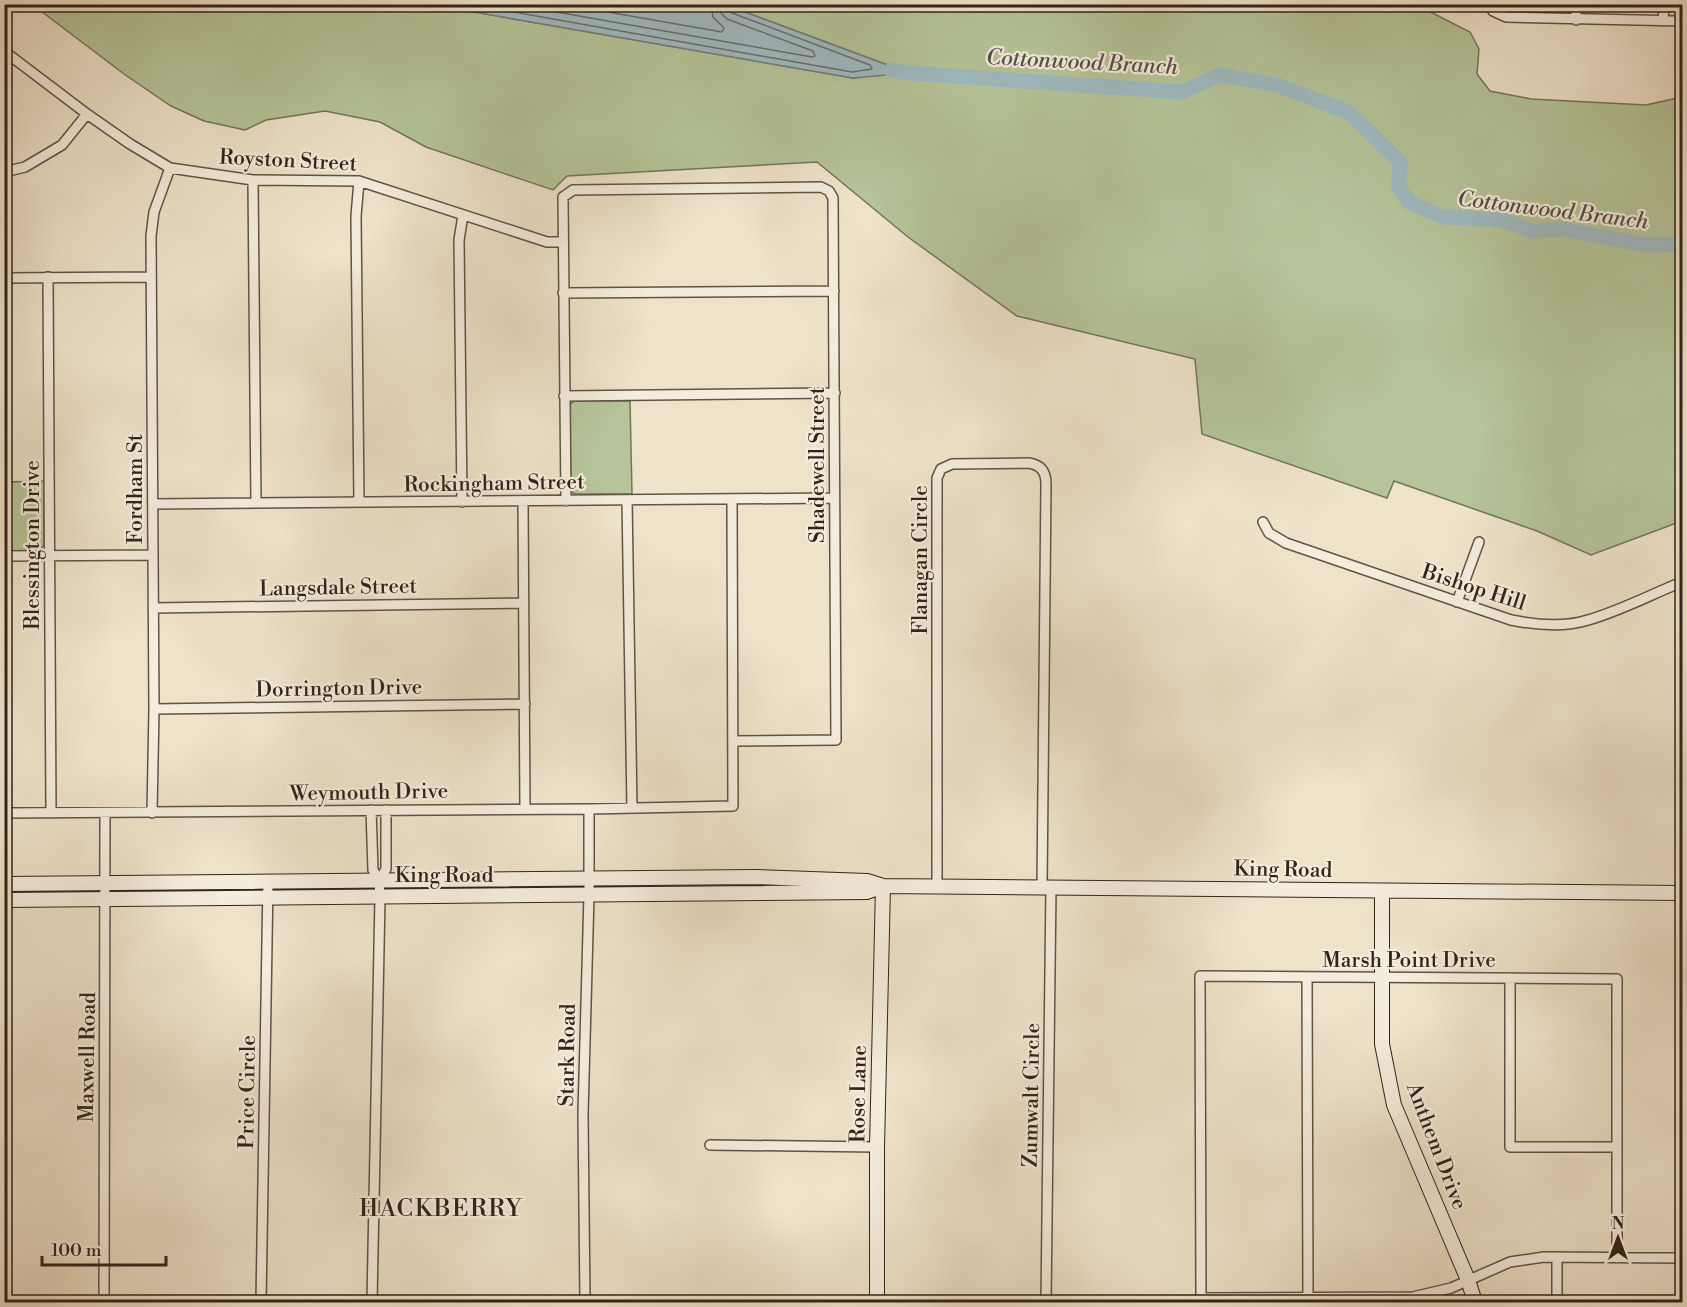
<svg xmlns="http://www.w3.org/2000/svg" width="1687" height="1307" font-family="'Libre Bodoni',serif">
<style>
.green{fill:#b5c499;stroke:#74745a;stroke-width:1.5}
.water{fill:#9fbac1;stroke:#737e7e;stroke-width:1.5}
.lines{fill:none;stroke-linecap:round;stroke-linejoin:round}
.shore{stroke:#686e6e;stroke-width:1.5}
.river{stroke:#9fbac1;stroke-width:15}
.street-casing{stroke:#615346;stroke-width:12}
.secondary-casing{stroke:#32231a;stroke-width:16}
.street{stroke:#f4ecdc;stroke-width:9}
.secondary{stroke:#f4ecdc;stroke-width:14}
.labels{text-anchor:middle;stroke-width:4.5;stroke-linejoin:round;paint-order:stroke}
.street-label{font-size:21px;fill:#32231a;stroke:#f4ecdc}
.water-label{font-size:22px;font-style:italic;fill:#53504c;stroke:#f4ecdc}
.quarter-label{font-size:24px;letter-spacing:1.5px;fill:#32231a;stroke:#f4ecdc}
</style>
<rect width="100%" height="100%" fill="#eee2c9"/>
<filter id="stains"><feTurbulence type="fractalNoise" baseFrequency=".00333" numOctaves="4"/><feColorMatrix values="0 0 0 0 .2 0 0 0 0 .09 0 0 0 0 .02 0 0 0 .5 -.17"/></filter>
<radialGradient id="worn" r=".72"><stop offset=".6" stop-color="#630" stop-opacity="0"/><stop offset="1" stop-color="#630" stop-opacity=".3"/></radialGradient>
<path class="green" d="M33,5H434L853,78L907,72L726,5H1417L1470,32L1479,49L1477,74L1490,91L1531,99L1646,105L1682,97V521L1591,555L1537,531L1394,481L1387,498L1202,434L1195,359L1017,316L908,237L817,162L567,176L553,190L426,147L380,122L325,111L266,120L245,130L204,121L171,106L124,74Z
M575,401H630L632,494H576L571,492L569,407L572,402Z
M44,481V545L39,551H5V482Z"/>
<path class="water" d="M434,5H726L909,73L853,78Z"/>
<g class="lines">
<path class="shore" d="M468,4L852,72L872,69L870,65L732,13L728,9L727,4
M511,4L812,57L815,56L813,51L727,19L721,13L720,4
M562,4L722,32L724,28L713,17L711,4"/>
<path class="river" d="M891,70L909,73L1182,92L1219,75L1277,85L1348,112L1401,163L1398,186L1409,202L1443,217L1503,220L1532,231L1562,229L1646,245L1682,244"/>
<g class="street-casing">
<path id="street" d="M1489,4L1493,11L1506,17L1682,21
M1576,20V4
M1663,21L1664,4
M4,51L87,114L130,144L170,168L253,180L359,181L547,242H562
M4,172L25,167L62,145L87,114
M253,180L256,503
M359,181L356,216L359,502
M48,277L51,813
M4,278L151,277
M563,293L834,291
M564,396L835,393
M627,500L632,808
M523,501L525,809
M566,501L563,197L573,190L821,187L829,191L833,198L836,740L733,741
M462,502L459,240L463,215
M153,504L834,498
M1263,522L1269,533L1286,543L1511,620C1536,625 1563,628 1588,620C1620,611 1652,594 1682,582
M4,556L153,555
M1457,602L1479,542
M153,608L524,603
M154,709L525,704
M371,810L373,870L379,881L380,897L372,1302
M4,813L589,809L733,806L732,500
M152,813L154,709L151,236L154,212L170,168
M379,881L386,869V810
M937,887V478L941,469L952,464L1029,463C1041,465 1046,472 1046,484L1042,887
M1307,977L1308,1298
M1510,978V1147H1617
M710,1145L877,1147
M1617,1258V979L1200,976L1201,1298L1413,1297L1451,1288L1510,1262L1544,1257L1682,1258
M104,1302L105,813
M261,1302L268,882
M585,1302L583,1114L589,895V809
M1046,1302L1051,887
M1557,1302V1257"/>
</g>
<g class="secondary-casing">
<path id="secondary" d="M4,884L756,877L867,881L883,886L1682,893
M1382,891V1044L1394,1105L1468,1280L1475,1302
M4,900L867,892L883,886
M877,1302V1147L883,886"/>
</g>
<use href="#street" class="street"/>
<use href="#secondary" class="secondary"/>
</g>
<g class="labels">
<g class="street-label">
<text transform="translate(288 160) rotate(3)" y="7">Royston Street</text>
<text transform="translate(817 465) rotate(-90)" y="7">Shadewell Street</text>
<text transform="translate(494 483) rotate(-1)" y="7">Rockingham Street</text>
<text transform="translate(135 489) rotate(-90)" y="7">Fordham St</text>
<text transform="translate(32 545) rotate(-90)" y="7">Blessington Drive</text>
<text transform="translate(920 560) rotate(-90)" y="7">Flanagan Circle</text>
<text transform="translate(338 587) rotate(-1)" y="7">Langsdale Street</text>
<text transform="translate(1474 587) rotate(18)" y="7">Bishop Hill</text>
<text transform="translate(339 688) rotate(-1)" y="7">Dorrington Drive</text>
<text transform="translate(369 792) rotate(-1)" y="7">Weymouth Drive</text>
<text transform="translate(1283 869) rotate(1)" y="7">King Road</text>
<text x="444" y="882">King Road</text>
<text x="1409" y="967">Marsh Point Drive</text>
<text transform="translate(567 1055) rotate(-89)" y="7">Stark Road</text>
<text transform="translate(87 1057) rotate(-89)" y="7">Maxwell Road</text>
<text transform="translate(247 1092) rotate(-89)" y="7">Price Circle</text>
<text transform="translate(858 1094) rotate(-89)" y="7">Rose Lane</text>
<text transform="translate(1031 1095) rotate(-89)" y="7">Zumwalt Circle</text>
<text transform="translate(1437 1146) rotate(69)" y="7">Anthem Drive</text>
</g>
<g class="water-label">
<text transform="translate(1082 61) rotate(3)" y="8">Cottonwood Branch</text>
<text transform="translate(1553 209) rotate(7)" y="8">Cottonwood Branch</text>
</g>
<g class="quarter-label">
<text x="441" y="1216">HACKBERRY</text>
</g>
</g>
<rect width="1687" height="1307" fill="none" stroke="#eee2c9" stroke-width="24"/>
<rect x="6" y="6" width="1675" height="1295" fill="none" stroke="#32231a" stroke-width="3"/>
<rect x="12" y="12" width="1663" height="1283" fill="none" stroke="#32231a" stroke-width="1.5"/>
<g transform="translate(1618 1238)" stroke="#f4ecdc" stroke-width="4.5" paint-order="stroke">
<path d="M0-4.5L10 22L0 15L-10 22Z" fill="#32231a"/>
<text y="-9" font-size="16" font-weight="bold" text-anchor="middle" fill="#32231a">N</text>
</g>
<path d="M42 1256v9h124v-9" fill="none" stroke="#32231a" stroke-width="3"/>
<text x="51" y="1256" font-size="18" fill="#32231a" stroke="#f4ecdc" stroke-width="4.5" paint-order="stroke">100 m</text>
<rect width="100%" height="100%" filter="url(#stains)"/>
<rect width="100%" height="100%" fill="url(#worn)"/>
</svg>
